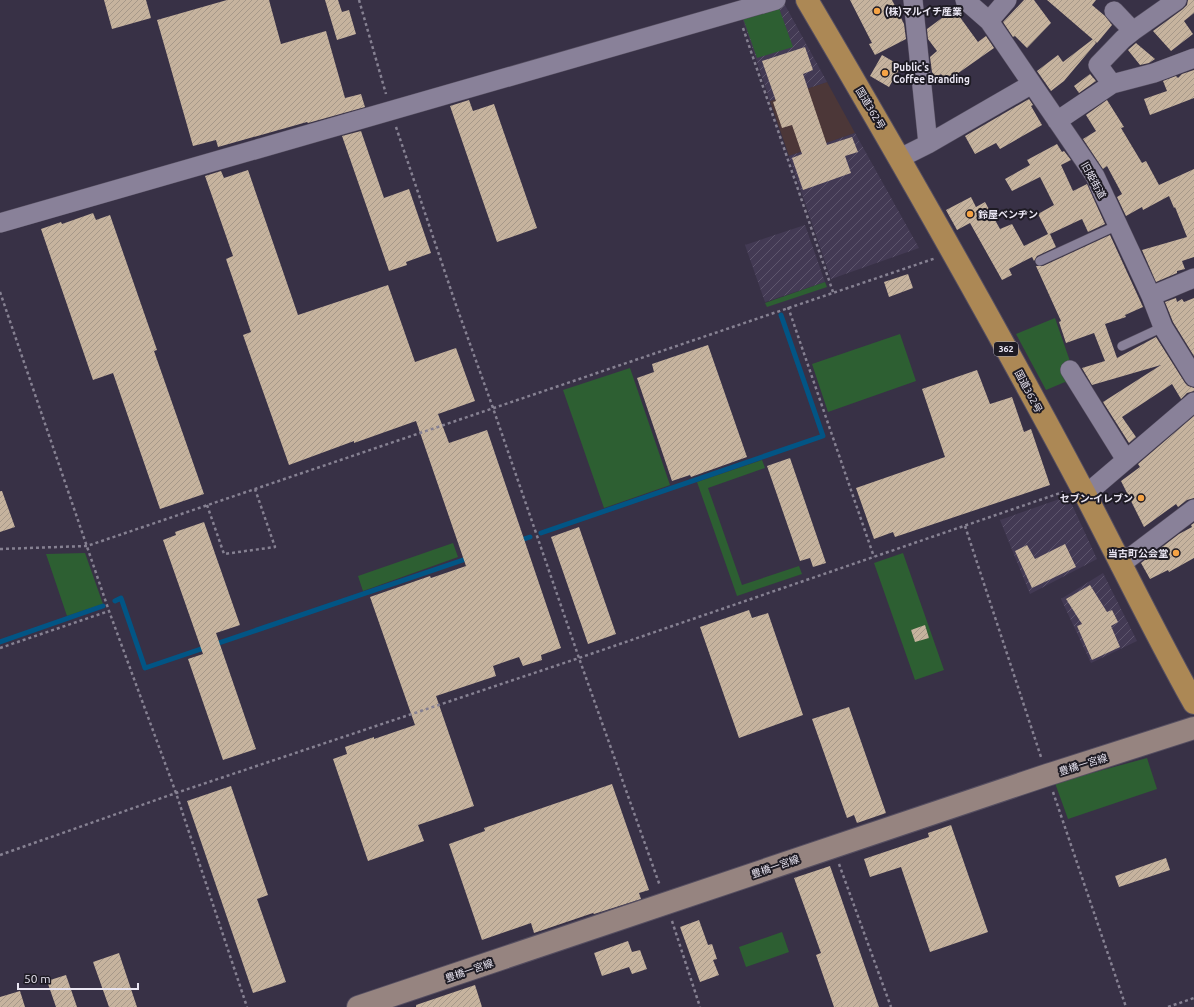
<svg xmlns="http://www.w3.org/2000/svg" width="1194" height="1007" font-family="Ubuntu,'Noto Sans JP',sans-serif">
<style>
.commercial{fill:#4c3738}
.industrial{fill:url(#industrial-furrows)}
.grass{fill:#2d5f32}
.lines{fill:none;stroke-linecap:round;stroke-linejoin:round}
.stream{stroke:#025585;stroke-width:5}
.building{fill:url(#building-hatch)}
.service-casing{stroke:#554e60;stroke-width:10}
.minor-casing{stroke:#554e60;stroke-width:20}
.secondary-casing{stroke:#554e60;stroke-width:24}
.trunk-casing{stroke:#554e60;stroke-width:24}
.path{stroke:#868192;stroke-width:2.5;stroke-dasharray:3 3;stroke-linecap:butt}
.service{stroke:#898199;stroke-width:9}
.minor{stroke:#898199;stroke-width:19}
.secondary{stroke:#968480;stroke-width:22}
.trunk{stroke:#ac8855;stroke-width:22}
.poi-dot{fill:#f5a345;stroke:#1e1b24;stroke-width:1.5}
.labels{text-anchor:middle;stroke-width:4;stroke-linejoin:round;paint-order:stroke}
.shield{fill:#1e1b24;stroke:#ada9b5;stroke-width:1}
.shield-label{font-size:9px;font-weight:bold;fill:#eae6f3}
.poi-label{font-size:10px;font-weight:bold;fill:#eae6f3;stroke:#1e1b24;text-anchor:start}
.street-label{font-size:10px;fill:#eae6f3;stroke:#1e1b24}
</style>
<defs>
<pattern id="industrial-furrows" width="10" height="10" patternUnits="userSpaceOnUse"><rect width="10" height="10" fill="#433a54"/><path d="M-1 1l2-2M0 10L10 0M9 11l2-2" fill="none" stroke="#5e566d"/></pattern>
<pattern id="building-hatch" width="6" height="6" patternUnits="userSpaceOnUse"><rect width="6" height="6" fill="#c6b39e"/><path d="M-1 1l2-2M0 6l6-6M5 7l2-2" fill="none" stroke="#a69889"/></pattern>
</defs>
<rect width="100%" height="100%" fill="#383146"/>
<path class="commercial" d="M827,82L855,133L789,156L770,101Z"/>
<path class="industrial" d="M785,5L827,82L770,101L742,17Z
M855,133L919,248L831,279L789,156Z
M805,225L825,282L765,302L745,245Z
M1068,496L1097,559L1030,594L1000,520Z
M1103,573L1137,641L1091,663L1061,599Z"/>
<path class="grass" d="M779,8L793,47L757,58L743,18Z
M825,282L827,287L767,307L765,303Z
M1055,318L1082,396L1065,382L1046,390L1016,334Z
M900,334L916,381L828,412L812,364Z
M630,368L670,485L604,508L563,390Z
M762,460L765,468L708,488L742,585L799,566L802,574L737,596L697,482Z
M453,543L458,557L363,591L358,576Z
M85,553L103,604L67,616L46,554Z
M903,553L944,670L915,680L874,563Z
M1147,758L1157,789L1068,819L1055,783Z
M782,932L789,952L746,967L739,947Z"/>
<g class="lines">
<path class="stream" d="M541,533L823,436L781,315
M518,541L530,537
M115,601L121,598L145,668L469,558
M0,642L103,606"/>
</g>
<path class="building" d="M104,0H146L151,18L112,29Z
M227,0H269L281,44L326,31L345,98L361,94L365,107L308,123L307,122L218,147L216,140L193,146L157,20Z
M325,0H338L342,12L349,10L356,34L337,40Z
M850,0H892L904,24L906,39L875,55L869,44L872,43Z
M1024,0H1034L1051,23L1027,48L1015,36L1013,37L1003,22Z
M1047,0H1096L1092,5L1105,16L1112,25L1097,43Z
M1188,0H1194V13L1184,21L1193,34L1171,51L1153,31L1183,9L1187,5Z
M954,9L978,42L986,36L994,48L947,81L941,74L936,78L932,72L930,57L937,51L928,39L927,29Z
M1093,39L1096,43L1064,81L1051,91L1037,71L1058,55L1063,62Z
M1136,43L1155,59L1149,63L1140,65L1128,50Z
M805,47L813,70L803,74L827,145L852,137L858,152L845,156L851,173L803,190L792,158L802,154L792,125L782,128L773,102L776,101L762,61Z
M882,55L901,66L889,87L870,76Z
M1194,70V98L1150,115L1144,99L1167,91L1163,81L1176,76L1178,78L1182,74Z
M1090,74L1096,81L1079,93L1074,86Z
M1029,99L1033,105L1031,106L1042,125L1000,149L996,143L975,154L965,136Z
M469,100L473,111L494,104L537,228L497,242L450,106Z
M1107,100L1124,127L1121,128L1142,163L1146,161L1159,185L1194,169V257L1182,261L1185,269L1177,271V273L1156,282L1142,250L1187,237L1175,207L1174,208L1169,196L1143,210L1142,207L1126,216L1117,197L1122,194L1107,166L1103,169L1083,139L1096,131L1086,115Z
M361,131L384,198L409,189L431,253L406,262L407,265L389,271L342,136Z
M1057,144L1062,152L1064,151L1071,160L1061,165L1073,191L1087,184L1105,224L1088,232L1082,219L1050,234L1056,247L1037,256L1034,261L1032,257L1009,269L1012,275L1002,280L970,223L957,230L946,210L971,197L976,207L985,202L1000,229L1012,224L1024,246L1048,234L1038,214L1054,205L1040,177L1012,191L1005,179L1030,165L1027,160Z
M248,170L298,315L388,285L415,362L456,348L475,401L438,414L449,443L487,430L561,648L541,655L542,660L523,666L519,657L493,666L496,676L436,696L474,806L418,825L424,841L368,861L333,759L347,754L345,747L374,737V739L415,725L370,597L430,576L431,578L466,566L416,421L354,443V441L289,465L243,335L251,332L226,259L233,256L205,176L221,171L224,178Z
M93,213L96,220L110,215L157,350L154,351L204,494L160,509L113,373L93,380L41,229L61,222L62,224Z
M1110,235L1143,307L1125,315L1126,317L1105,324L1117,358L1156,337L1185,383L1188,386L1194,388V391L1187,393L1181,399L1172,384L1122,417L1136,437L1129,443L1103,402L1161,365L1092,385L1082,368L1105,361L1094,333L1066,343L1059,322L1061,321L1036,266H1043Z
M908,274L913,288L889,297L884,282Z
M1176,298L1177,302L1182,299L1184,302L1194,298V356L1173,322L1165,302Z
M708,345L747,457L691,477L690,475L672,481L637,378L654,372L652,364Z
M977,370L990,404L1012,397L1024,432L1031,429L1050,485L895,537L893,532L874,539L856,488L945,457L922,389Z
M1194,416V498L1187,500L1178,507L1176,504L1144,527L1121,481L1140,467L1138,464Z
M790,458L826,563L813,567L810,558L800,561L767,466Z
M0,491H2L15,527L0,532Z
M204,522L240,625L216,633L256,749L223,760L188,659L203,654L163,540L176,535L175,532Z
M1194,523V558L1169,572L1168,570L1150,579L1141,563L1179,534L1192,527L1191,525Z
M579,527L616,634L588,644L551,537Z
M1065,544L1076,567L1032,588L1015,551L1027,545L1035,559Z
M1090,585L1107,612L1112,610L1118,622L1111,626L1120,647L1092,660L1077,626L1082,624L1066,599Z
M749,610L752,618L768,613L803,715L739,738L700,627Z
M925,625L929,638L915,642L911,630Z
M849,707L886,813L857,823L854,815L847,818L812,719Z
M612,784L649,890L639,893L641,899L594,914L593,913L534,933L531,923L482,940L449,844L485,831L484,828Z
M231,786L268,895L257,899L286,982L253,993L187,801Z
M951,825L988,932L930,952L901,867L870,877L864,859L929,837L928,833Z
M1166,858L1170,870L1119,887L1115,876Z
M830,866L879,1007H834L816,955L821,953L794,878Z
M699,920L708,945L712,944L717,959L713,960L719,975L700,982L680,927Z
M628,941L632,952L640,950L647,969L632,974L629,967L602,976L594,953Z
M119,953L137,1007H109L93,962Z
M66,975L77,1007H56L47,981Z
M475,985L482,1007H416V1005Z
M20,991L25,1007H0V997Z"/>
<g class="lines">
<g class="service-casing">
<path id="service" d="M1040,261L1118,225
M1122,346L1163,327"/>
</g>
<g class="minor-casing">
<path id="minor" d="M913,0L928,144
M965,0L989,21L1095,176L1151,296L1163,327L1194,377
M989,21L1007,0
M1133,31L1177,0
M1112,84L1098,65L1123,39L1133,31L1114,11
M1057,121L1112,84L1154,73L1194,58
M900,158L928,144L1032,84
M0,223L776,0
M1151,296L1194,278
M1070,370L1126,460
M1085,495L1194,402
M1120,565L1194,509"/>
</g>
<g class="secondary-casing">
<path id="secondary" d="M358,1007L1047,775L1194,728"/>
</g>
<g class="trunk-casing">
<path id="trunk" d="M807,0C903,163 997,328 1086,496C1122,565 1156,635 1194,703"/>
</g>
<path class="path" d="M359,0L386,94
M743,28L833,292
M396,127L456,305L493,408L579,658L660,886
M0,292L109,611L176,793L247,1007
M788,307L874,557
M207,505L224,554L275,547L255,489
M965,526L1041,757
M0,549L87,546L936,258
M0,648L109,611
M1053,792L1126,1007
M0,855L176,793L579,658L1063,492
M839,864L891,1007
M672,921L700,1007
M1168,1007L1194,998"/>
<use href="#service" class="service"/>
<use href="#minor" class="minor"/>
<use href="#secondary" class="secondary"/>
<use href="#trunk" class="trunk"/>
</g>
<g class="poi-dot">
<circle cx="877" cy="11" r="4"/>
<circle cx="885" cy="73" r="4"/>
<circle cx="970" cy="214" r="4"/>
<circle cx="1141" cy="498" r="4"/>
<circle cx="1176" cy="553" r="4"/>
</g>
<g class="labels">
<rect class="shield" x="994" y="342" width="24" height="14" rx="3"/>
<g class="shield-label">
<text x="1006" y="352">362</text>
</g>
<g class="poi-label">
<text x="885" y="15">(株)マルイチ産業</text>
<text x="893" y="71">Public's<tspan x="893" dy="12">Coffee Branding</tspan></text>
<text x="978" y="218">鈴屋ベンヂン</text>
<text x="1133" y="502" text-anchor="end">セブン-イレブン</text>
<text x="1168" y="557" text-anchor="end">当古町公会堂</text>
</g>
<g class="street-label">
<text transform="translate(871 108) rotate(59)" y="4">国道362号</text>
<text transform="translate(1094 180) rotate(61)" y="4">旧姫街道</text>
<text transform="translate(1029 391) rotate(62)" y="4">国道362号</text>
<text transform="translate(1083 764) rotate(-17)" y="4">豊橋一宮線</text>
<text transform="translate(775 866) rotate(-19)" y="4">豊橋一宮線</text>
<text transform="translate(469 970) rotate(-19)" y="4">豊橋一宮線</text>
</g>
</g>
<path d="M18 983v6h120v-6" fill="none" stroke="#eae6f3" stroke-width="2"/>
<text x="24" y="983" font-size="12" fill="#eae6f3" stroke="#1e1b24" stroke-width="3" paint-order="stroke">50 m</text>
</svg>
